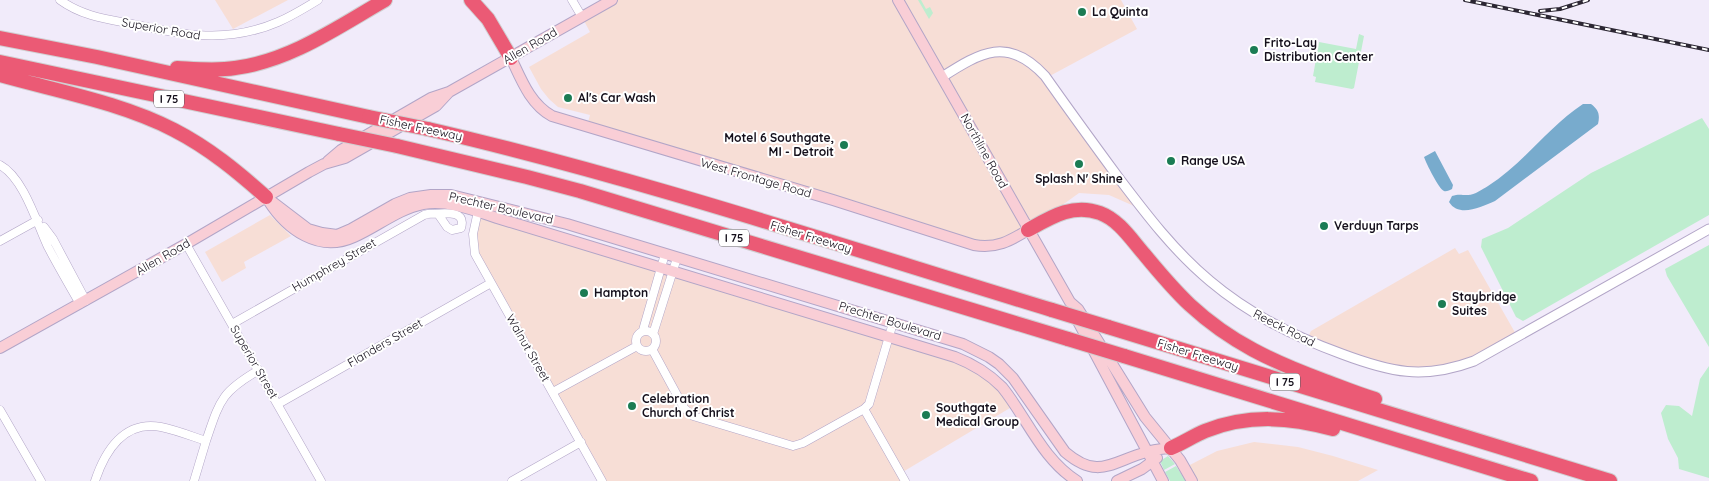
<svg xmlns="http://www.w3.org/2000/svg" width="1709" height="481" font-family="Quicksand,sans-serif">
<style>
.commercial{fill:#f7ded6}
.green{fill:#beedcf}
.water{fill:#78abcd}
.lines{fill:none;stroke-linecap:round;stroke-linejoin:round}
.minor-casing{stroke:#b2a5c7;stroke-width:9}
.tertiary-casing{stroke:#b2a5c7;stroke-width:11}
.secondary-casing{stroke:#b2a5c7;stroke-width:12}
.motorway-casing{stroke:#d0cfd1;stroke-width:16}
.minor{stroke:#fff;stroke-width:8}
.tertiary{stroke:#fff;stroke-width:9}
.secondary{stroke:#f9ced6;stroke-width:10}
.motorway{stroke:#eb5a75;stroke-width:14}
.rail-casing{stroke:#2c2733;stroke-width:4}
.rail{stroke:#fff;stroke-width:2;stroke-dasharray:5.5;stroke-linecap:butt}
.motorway-bridge-casing{stroke:#d0cfd1;stroke-width:16;stroke-linecap:butt}
.motorway-bridge{stroke:#eb5a75;stroke-width:14}
.poi-dot{fill:#1b7c54;stroke:#fff;stroke-width:2}
.labels{text-anchor:middle;stroke-width:4;stroke-linejoin:round;paint-order:stroke}
.shield{fill:#fff;stroke:#5a575f;stroke-width:1}
.shield-label{font-size:11px;font-weight:bold;fill:#140f1b}
.poi-label{font-size:12px;font-weight:bold;fill:#140f1b;stroke:#fff;text-anchor:start}
.street-label{font-size:12px;fill:#140f1b;stroke:#fff}
</style>
<rect width="100%" height="100%" fill="#f1ebfa"/>
<path class="commercial" d="M215,0H288L233,29Z
M612,0H1121L1137,29L1046,78L1143,210L1109,195L1079,193L1028,230L991,246L587,126L590,115L558,107L549,99L541,89L529,67L590,32L582,17Z
M478,211L974,365L1015,405L901,473L905,481H602L474,249Z
M270,215L291,236L244,262L246,268L222,282L205,252Z
M1455,248L1459,254L1468,250L1517,336L1474,361L1406,372L1307,339L1311,331Z
M1254,442L1298,447L1333,456L1378,470L1358,481H1192L1184,468L1217,451Z"/>
<path class="green" d="M918,0H921L926,9L930,7L933,13L929,19Z
M1359,34L1364,36L1354,88L1352,89L1315,82L1316,77L1313,76L1319,42L1356,49Z
M1702,118L1709,129V215L1523,321L1516,317L1481,247L1482,239L1508,228L1591,173Z
M1709,245V347L1667,276L1665,269Z
M1709,366V478L1679,469L1678,458L1668,439L1661,413L1666,405L1679,406L1692,416L1700,379Z
M1168,456L1175,464L1164,470L1160,461Z
M1176,466L1186,481H1170L1165,472Z"/>
<path class="water" d="M1583,104H1591C1599,110 1600,115 1598,124L1495,201C1481,207 1459,218 1449,202L1452,196C1458,194 1461,195 1467,195C1473,196 1483,189 1488,186C1524,163 1548,127 1583,104Z
M1435,151L1453,185L1452,189C1450,190 1446,192 1444,191C1439,189 1426,163 1424,157Z"/>
<g class="lines">
<g class="minor-casing">
<path id="minor" d="M60,0C82,16 106,19 132,24C184,35 227,44 278,22C292,16 305,8 318,0
M572,0L582,17
M0,165C24,178 37,224 48,247C58,266 69,285 80,304
M478,211L473,234L475,254L602,481
M44,227L53,239L86,301
M0,241L38,220
M186,244L321,481
M232,324L424,215L428,214C440,214 467,208 461,228L452,230L447,227L438,214
M643,330L665,254
M636 341a10 10 0 1 1 20 0a10 10 0 1 1-20 0Z
M653,334L677,258
M652,349L684,408L693,416L793,446L803,443L864,409L869,404L893,323
M553,392L637,346
M278,404L491,283
M864,409L905,481
M0,410L41,481
M95,481C105,451 124,420 161,427C176,430 191,436 206,441C220,400 221,392 259,370
M194,481L206,441
M512,481L581,442"/>
</g>
<g class="tertiary-casing">
<path id="tertiary" d="M942,77C981,52 1008,36 1045,76C1069,110 1093,143 1118,177C1146,214 1174,251 1210,281C1249,314 1295,337 1342,354C1390,372 1423,380 1474,361L1709,229"/>
</g>
<g class="secondary-casing">
<path id="secondary" d="M898,0L1070,302L1078,309L1145,417L1180,460L1192,481
M511,58C521,79 530,104 552,116L833,200L974,245C996,249 1010,241 1028,230
M328,161L341,150L431,98L449,92L612,0
M266,197L308,229L322,233L337,235L351,229L395,204L410,198L431,195H451L567,224L963,344L989,357L999,364L1013,378L1065,452C1099,481 1112,461 1147,452C1155,449 1163,449 1171,448
M268,200C287,230 319,253 354,237C377,227 398,209 423,204C449,200 473,210 497,218L955,357C973,364 988,373 1002,387C1027,418 1042,459 1077,481
M1074,314L1163,481
M0,348L186,244L309,172L324,164L345,158L436,106L449,92
M1117,481L1142,469L1157,458"/>
</g>
<g class="motorway-casing">
<path id="motorway" d="M471,0L488,19L511,58
M0,38L97,57L369,117
M0,62L339,134
M177,68C196,69 216,71 235,68C290,61 338,27 385,0
M0,75C57,91 122,103 174,130C209,148 238,172 266,197
M428,129C639,178 845,247 1052,310
M397,146L527,177L580,191L1068,339
M1028,230C1051,217 1073,203 1100,213C1119,220 1131,239 1144,254C1158,271 1173,289 1190,305C1230,342 1273,362 1325,381C1341,387 1358,394 1375,399
M1108,327L1610,481
M1124,356L1531,481
M1171,448C1183,443 1193,436 1205,431C1248,414 1289,417 1333,429"/>
</g>
<use href="#minor" class="minor"/>
<use href="#tertiary" class="tertiary"/>
<use href="#secondary" class="secondary"/>
<use href="#motorway" class="motorway"/>
<g class="rail-casing">
<path id="rail" d="M1465,0L1709,50
M1540,11L1560,9L1588,0"/>
</g>
<use href="#rail" class="rail"/>
<g class="motorway-bridge-casing">
<path id="motorway-bridge" d="M369,117L428,129
M339,134L397,146
M1052,310L1108,327
M1068,339L1124,356"/>
</g>
<use href="#motorway-bridge" class="motorway-bridge"/>
</g>
<g class="poi-dot">
<circle cx="1082" cy="12" r="5"/>
<circle cx="1254" cy="50" r="5"/>
<circle cx="568" cy="98" r="5"/>
<circle cx="844" cy="145" r="5"/>
<circle cx="1171" cy="161" r="5"/>
<circle cx="1079" cy="164" r="5"/>
<circle cx="1324" cy="226" r="5"/>
<circle cx="584" cy="293" r="5"/>
<circle cx="1442" cy="304" r="5"/>
<circle cx="632" cy="406" r="5"/>
<circle cx="926" cy="415" r="5"/>
</g>
<g class="labels">
<g class="shield">
<rect x="154" y="90.5" width="30" height="17" rx="4"/>
<rect x="719" y="229.5" width="30" height="17" rx="4"/>
<rect x="1270" y="373.5" width="30" height="17" rx="4"/>
</g>
<g class="shield-label">
<text x="169" y="103">I 75</text>
<text x="734" y="242">I 75</text>
<text x="1285" y="386">I 75</text>
</g>
<g class="poi-label">
<text x="1092" y="16">La Quinta</text>
<text x="1264" y="47">Frito-Lay<tspan x="1264" dy="14">Distribution Center</tspan></text>
<text x="578" y="102">Al's Car Wash</text>
<text x="834" y="142" text-anchor="end">Motel 6 Southgate,<tspan x="834" dy="14">MI - Detroit</tspan></text>
<text x="1181" y="165">Range USA</text>
<text x="1079" y="183" text-anchor="middle">Splash N' Shine</text>
<text x="1334" y="230">Verduyn Tarps</text>
<text x="594" y="297">Hampton</text>
<text x="1452" y="301">Staybridge<tspan x="1452" dy="14">Suites</tspan></text>
<text x="642" y="403">Celebration<tspan x="642" dy="14">Church of Christ</tspan></text>
<text x="936" y="412">Southgate<tspan x="936" dy="14">Medical Group</tspan></text>
</g>
<g class="street-label">
<text transform="translate(161 29) rotate(10)" y="4">Superior Road</text>
<text transform="translate(530 46) rotate(-30)" y="4">Allen Road</text>
<text transform="translate(421 128) rotate(12)" y="4">Fisher Freeway</text>
<text transform="translate(984 151) rotate(61)" y="4">Northline Road</text>
<text transform="translate(756 178) rotate(16)" y="4">West Frontage Road</text>
<text transform="translate(501 208) rotate(13)" y="4">Prechter Boulevard</text>
<text transform="translate(811 237) rotate(17)" y="4">Fisher Freeway</text>
<text transform="translate(163 257) rotate(-30)" y="4">Allen Road</text>
<text transform="translate(334 265) rotate(-30)" y="4">Humphrey Street</text>
<text transform="translate(890 321) rotate(17)" y="4">Prechter Boulevard</text>
<text transform="translate(1284 328) rotate(27)" y="4">Reeck Road</text>
<text transform="translate(385 343) rotate(-30)" y="4">Flanders Street</text>
<text transform="translate(528 348) rotate(60)" y="4">Walnut Street</text>
<text transform="translate(1198 355) rotate(17)" y="4">Fisher Freeway</text>
<text transform="translate(254 362) rotate(60)" y="4">Superior Street</text>
</g>
</g>
</svg>
